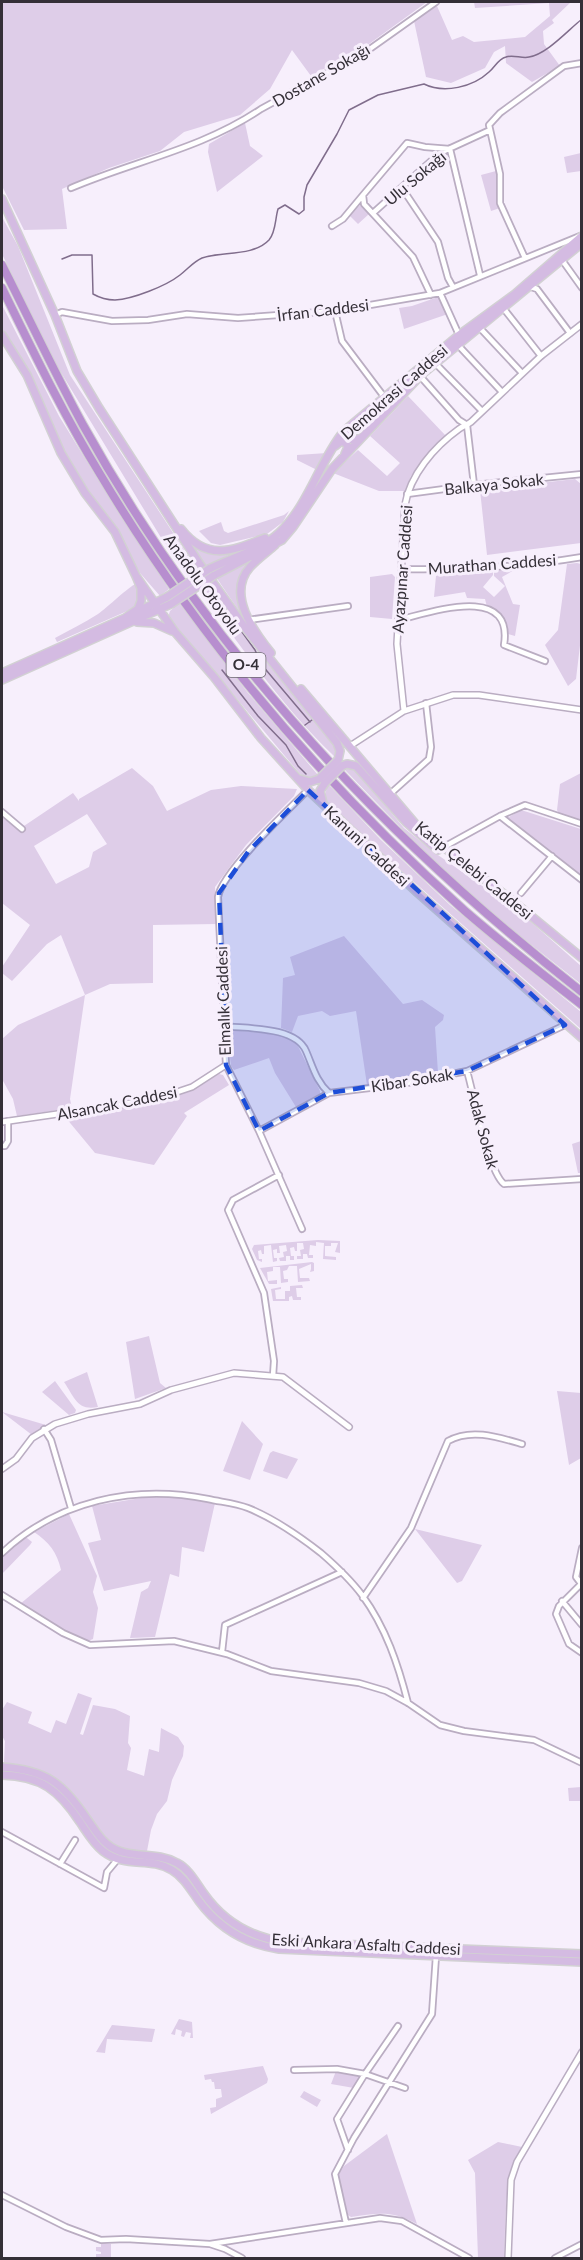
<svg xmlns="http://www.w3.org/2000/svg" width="583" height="2260" font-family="Lato,sans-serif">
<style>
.green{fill:#decde8;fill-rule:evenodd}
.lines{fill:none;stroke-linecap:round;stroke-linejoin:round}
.stream{stroke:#806d8c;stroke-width:1.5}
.minor-casing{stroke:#baadc2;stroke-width:8}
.tertiary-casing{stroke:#baadc2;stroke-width:8}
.primary-casing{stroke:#d2d1d3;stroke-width:10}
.motorway-casing{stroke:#d2d1d3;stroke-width:10}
.minor{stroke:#fff;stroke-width:4.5}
.tertiary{stroke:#fff;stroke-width:5}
.primary{stroke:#d4bbe2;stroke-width:7}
.motorway{stroke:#b78ecf;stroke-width:8}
.primary-bridge-casing{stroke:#d2d1d3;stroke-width:10;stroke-linecap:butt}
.primary-bridge{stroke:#d4bbe2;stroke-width:7}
.marked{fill:#1d4ed8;fill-opacity:0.2;stroke:#1d4ed8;stroke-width:4.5;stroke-dasharray:12 8;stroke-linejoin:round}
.labels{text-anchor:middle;stroke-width:6;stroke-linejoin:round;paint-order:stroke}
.shield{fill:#f7effc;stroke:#6e6972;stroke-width:1.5}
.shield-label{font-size:15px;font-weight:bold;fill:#342f37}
.street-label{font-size:16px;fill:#342f37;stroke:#f7effc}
</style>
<rect width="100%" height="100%" fill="#f7effc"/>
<path class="green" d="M2,2H427L369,44L311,76L292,50L270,89L240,115L184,132L160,151L109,168L62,189L67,229L24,230L2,186Z
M474,2H571L552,20L554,23L543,31L544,44L560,66L532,82L506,63L505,46L494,52L485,68L451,83L426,77L414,21L437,6L452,40L463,36L474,42L525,37L550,16L549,3L475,8Z
M245,123L250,146L263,156L217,192L208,152L209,144Z
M581,153V171L567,173L564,157Z
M496,171L500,208L491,211L481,175Z
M360,205L369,214L358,224L350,216Z
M2,217L18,246L70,375L198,571L190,576L160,536L54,361L2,254Z
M438,297L448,314L404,329L399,308L412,306Z
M2,305L59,416L121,517L169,589L160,596L140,573L111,522L64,456L31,376L2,329Z
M408,396L446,436L411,476L405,491H379L333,473L358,450L387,476L400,463L370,436Z
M327,453L318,468L315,469L297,460V455Z
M575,479L581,484V543L487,555L480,490Z
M289,511L283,522L267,534L220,545L211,543L199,531L221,522L224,531L228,533L284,515Z
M189,542C204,550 215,554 231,554L206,566Z
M248,563C234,576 236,597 241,614L216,577Z
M577,563L581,564V637L576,679L568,686L545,645L558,630L567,564Z
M493,569V575L483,587L494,597L505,586L494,576V571L516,569L502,577L513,604L520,605L515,636L505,633L499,615L487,607L485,599L467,598L465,592L434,597L436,576L446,573Z
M392,574L395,577L392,619L370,617V577Z
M208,583L231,619L333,743L336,750L334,756C283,708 242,648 200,591Z
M136,584L138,589V604L134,608L57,642L55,638C69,630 84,623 98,614C107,608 129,586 136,584Z
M179,603L248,693L318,775L310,779L300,774L168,617L170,611Z
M132,768L153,786L167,811L211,790L241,786L297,789L294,796L246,845L215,887L216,924L153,925V983L110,984L85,995L70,1099L72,1108L17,1116L13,1099L2,1079V1039L18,1025L85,995L61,935L47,944L12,981L2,973V967L30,925L2,903V817L18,830L73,793L79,801V799ZM87,814L107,844L93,852L89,867L56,884L34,846Z
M349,768L355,769L404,828L438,855L522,914L581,966V984L501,921L431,859L345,770Z
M581,773V822L559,814L557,810L560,784Z
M328,784L381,840L450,905L581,1012V1029L329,807L324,798Z
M521,810L581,829V875L507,818Z
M344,936L403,1004L422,1000L444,1015L443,1020L435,1027L438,1073L392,1083L367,1085L356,1011L330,1016L322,1011L298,1016L292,1032L281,1028L283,978L295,975L290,957Z
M231,1030L283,1035L297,1044L320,1091V1094L296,1107L275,1073L269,1058L234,1070L231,1066L227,1033Z
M219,1074L223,1075L229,1085L184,1113L187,1116L154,1165L95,1153L66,1118L162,1100L194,1089Z
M581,1141V1173H578L572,1144Z
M318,1240L340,1241V1253L335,1252L338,1243H331V1246H325V1256L336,1257V1260L323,1259L324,1243L316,1242V1246L310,1245L309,1255H313V1258H308L307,1254H303V1259H297V1256H301L300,1250L304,1249L303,1243H297V1251H295L294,1247L290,1248L291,1256H294V1260H290V1256H286V1261H280L279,1258L284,1257L283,1252L287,1251L286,1245L279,1246L280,1253H277V1249L273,1250L274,1258H277V1261L273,1262L271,1245L264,1246V1254H262L261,1250L258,1251L259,1259H262V1262L257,1260L252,1249L254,1245Z
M312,1262L314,1263V1271L310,1272L311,1269V1264L299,1269L300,1278H309L310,1281L298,1282L297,1266H289L287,1270L283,1271L284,1279H288V1282L281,1283L280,1267H273V1271L267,1272L268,1281L277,1280V1284H269L260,1268Z
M302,1285L303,1288H296L297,1297H301V1300H293L292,1296L289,1297V1301H273L271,1289L281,1287V1289L275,1290L276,1299H285V1291H290V1286Z
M149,1336L160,1383L166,1388L135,1399L126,1342Z
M87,1372L98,1407C77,1411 75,1398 64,1382Z
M55,1381L76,1410L75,1413L69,1415L42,1392Z
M557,1391L581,1393V1458L569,1465Z
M2,1412L46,1425L32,1435Z
M242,1421L263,1444L250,1480L223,1471Z
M273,1451L298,1459L287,1479L263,1471L270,1453Z
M147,1497L185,1498L215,1503L204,1552L182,1547L179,1577L170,1574L155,1637L130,1638L141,1592L148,1588L151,1581L104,1591L88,1543L101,1540L92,1506Z
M69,1514L97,1576L93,1592L98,1608L93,1639L88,1641L65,1632L20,1604L61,1570C57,1552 49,1542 34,1532Z
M415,1529L482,1545L462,1581L457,1583Z
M23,1538H27L32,1542L30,1545L2,1574V1556Z
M78,1693L92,1698L80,1734L83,1735L93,1705L115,1709L130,1716L128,1743L131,1748L127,1770L144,1776L149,1749L159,1752L161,1728L178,1737L184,1746L183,1756L172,1780L167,1801L157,1814L151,1830L147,1851L144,1853C137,1852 127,1853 121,1850C105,1844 98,1829 90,1816C68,1782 45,1767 5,1765L4,1762L5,1741L2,1736V1710L7,1702L32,1712L28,1723L51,1733L56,1720L66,1724Z
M2,1770L28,1773L48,1781L70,1799L98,1839L108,1849L126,1858H151L170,1863L179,1868L221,1918L252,1937L279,1944L440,1951V1954L290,1947L258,1942L229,1928L211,1911L182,1873L112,1854L97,1842L72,1804L55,1788L44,1782L2,1773Z
M581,1787V1801H569L568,1788Z
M441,1952L581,1957L582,1960L441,1954Z
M179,2019L192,2022L193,2038H190L191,2033L186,2032L184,2037L181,2036L182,2031L176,2029L175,2035L171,2034Z
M112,2025L155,2029L152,2042L107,2039L105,2053L96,2052Z
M263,2066L268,2079L267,2083L211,2114L210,2108L216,2107V2099L222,2097L221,2089H215L214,2082H212L211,2079L205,2080L204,2075Z
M336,2071L360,2076L354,2088L331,2084Z
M304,2091L321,2100L317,2107L300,2097Z
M387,2134L417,2224C393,2210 377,2213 351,2217L348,2215L338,2175L344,2166Z
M498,2142L522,2147C503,2181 506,2221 504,2258H478L475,2173L468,2160Z
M101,2243L111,2244V2258H96V2254H101V2252L96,2251V2247H101Z"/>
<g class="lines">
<path class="stream" d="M62,259L72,255H92L93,294C100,298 107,300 115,300C133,299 166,286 180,275C188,269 193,262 202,258C221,251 253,257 269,240C276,232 275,219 278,209L285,205L299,214L304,210V197L307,185L337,134L349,110L378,95L424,84C444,94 473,87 489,72C495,67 498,59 506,57C513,54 522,59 529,57C547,54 567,31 582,19
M224,607L255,650L261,664L310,722
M222,670L258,716L286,745L298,766L306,774
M305,725L312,720"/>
<g class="minor-casing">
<path id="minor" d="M71,188C134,161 202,149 261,109L367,51L436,2
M402,188L438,242L448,278L453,287
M373,213L440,153L490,130
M332,226L343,219L363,195
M525,258L500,203V174L489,125L500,113L564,66L582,63
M562,260L582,288
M531,287L537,289L570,333
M440,293L459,335
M431,295L413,257L364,204L363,195L407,143L425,147L450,149L480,275
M504,309L541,356
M335,311L342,341L385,398
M55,315L62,312L112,321L148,320L187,314L238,318L335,311L440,293L580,236
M479,327L522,373
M457,344L502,392
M435,363L482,411
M420,376L459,420L467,425L474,485
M407,494L474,485L582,474
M402,569C461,570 523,567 582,557
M248,620L348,606
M398,620C429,613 514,582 504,645L545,661
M390,794L429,759L431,747L426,703
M2,812L22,829
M500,816L582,880
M442,848L500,816L525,805L582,824
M521,893L552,856
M223,1026C247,1029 295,1026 306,1051C313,1067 316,1081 329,1093
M467,1071C474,1095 488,1171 504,1184L582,1179
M259,1131L329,1093L402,1084L467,1071L565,1025
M2,1146H5L8,1141V1121
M302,1229L259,1131L226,1065L218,897C222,872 288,810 308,790
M273,1376L274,1361L264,1293L228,1210L233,1200L279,1175
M44,1429L51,1440L71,1508
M582,1548L576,1577L582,1585
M2,1553C57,1501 134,1484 208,1499C221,1502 235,1503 248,1508C275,1519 298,1535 321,1553C336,1566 350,1579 362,1595C386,1628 398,1664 408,1703
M581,1584L559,1606L556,1614L569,1644L582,1653
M2,1595L63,1633L90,1645L174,1641L227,1654L271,1671L359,1683L386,1691L408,1703L440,1725L464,1731L534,1740L582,1763
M363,1598L411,1528L448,1441C471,1428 498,1437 522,1444
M562,1601L582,1625
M222,1652L225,1625L342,1572
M2,1832L104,1888L107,1872L117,1860
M60,1864L75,1840
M294,2070L337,2069L365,2074L405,2088
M348,2150L337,2119L365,2074L398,2026
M2,2195L66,2227L101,2240L126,2239L210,2244L225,2249L242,2258
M346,2223L335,2174L354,2138L432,2014L436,1956
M210,2244L380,2218L402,2221L469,2258
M555,2258L582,2244"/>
</g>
<g class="tertiary-casing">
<path id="tertiary" d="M404,711L397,644L405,505C410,475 434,447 459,429C463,426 467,425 471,422L541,356L582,324
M350,746L404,711L453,695H479L582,710
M2,1122L120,1105L162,1097L192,1087L226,1065
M2,1469L16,1459L32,1438L55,1424L88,1414L140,1404L171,1390L234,1373L283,1377L349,1427
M508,2258L511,2180L517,2162L582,2052"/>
</g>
<g class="primary-casing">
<path id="primary" d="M2,199L55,315L77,371L99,408L199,563L246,629L337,743L340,751L338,760
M2,335L27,375L61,453L85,493L115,532L136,576L141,588V601L138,609L125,618
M350,427L347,432L349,439L355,440L360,438
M335,446L340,442H345L348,447L345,454
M181,529C207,562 232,551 265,538
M209,569C231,558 261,550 279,533C309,505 319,462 344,431L459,335L515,294L582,236
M136,576L175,632L214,677L261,738L308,790L418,893L582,1038
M213,576L282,540L293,527L332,469L420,376L582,243
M137,622L154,623L172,631
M271,653C254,632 226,594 250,567C257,559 267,552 275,545
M2,673L125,618L167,597
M2,680L171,604
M301,689L418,827L514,902L582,958
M342,766L347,764L356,766L406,822L438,850
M300,779L310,782L319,779
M323,803L320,791L325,783
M2,1767C46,1770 63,1783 87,1819C93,1827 99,1838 107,1844C127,1861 154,1850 177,1863C189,1869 196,1883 204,1894C223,1921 250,1937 284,1942L582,1954
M2,1775C41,1776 59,1790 80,1822C87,1832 93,1843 103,1851C126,1869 149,1856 172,1870C184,1877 191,1890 199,1901C219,1928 246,1944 279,1949L582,1962"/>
</g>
<g class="motorway-casing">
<path id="motorway" d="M2,265C29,318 54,372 83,425C206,647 382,836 582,992
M2,288C33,351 63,414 100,474C198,638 323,784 465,911C503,944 542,974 582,1005"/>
</g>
<use href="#minor" class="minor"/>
<use href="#tertiary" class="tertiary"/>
<use href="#primary" class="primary"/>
<use href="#motorway" class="motorway"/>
<g class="primary-bridge-casing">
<path id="primary-bridge" d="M167,597L209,569
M171,604L213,576
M319,779L338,760
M325,783L342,766"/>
</g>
<use href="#primary-bridge" class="primary-bridge"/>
</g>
<path class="marked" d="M308,790L565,1025L467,1071L329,1093L259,1131L226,1065L219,893L248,852Z"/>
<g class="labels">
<rect class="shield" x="226.5" y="653" width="39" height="24" rx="4.5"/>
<g class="shield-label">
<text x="246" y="670">O-4</text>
</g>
<g class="street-label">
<text transform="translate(321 75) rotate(-30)" y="6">Dostane Sokağı</text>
<text transform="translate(415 178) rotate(-40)" y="6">Ulu Sokağı</text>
<text transform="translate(323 310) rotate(-7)" y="6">İrfan Caddesi</text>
<text transform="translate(394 392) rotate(-41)" y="6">Demokrasi Caddesi</text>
<text transform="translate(494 484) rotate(-6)" y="6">Balkaya Sokak</text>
<text transform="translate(492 564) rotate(-4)" y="6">Murathan Caddesi</text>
<text transform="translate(402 569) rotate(-86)" y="6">Ayazpınar Caddesi</text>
<text transform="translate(203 584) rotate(54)" y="6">Anadolu Otoyolu</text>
<text transform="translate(367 846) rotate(43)" y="6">Kanuni Caddesi</text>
<text transform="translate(474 870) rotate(39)" y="6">Katip Çelebi Caddesi</text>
<text transform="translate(223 1001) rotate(-92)" y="6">Elmalık Caddesi</text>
<text transform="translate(412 1080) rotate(-9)" y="6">Kibar Sokak</text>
<text transform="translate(117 1103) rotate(-11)" y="6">Alsancak Caddesi</text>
<text transform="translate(483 1129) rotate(75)" y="6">Adak Sokak</text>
<text transform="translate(366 1944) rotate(3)" y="6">Eski Ankara Asfaltı Caddesi</text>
</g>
</g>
<rect width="583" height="2260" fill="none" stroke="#342f37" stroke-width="6"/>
</svg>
